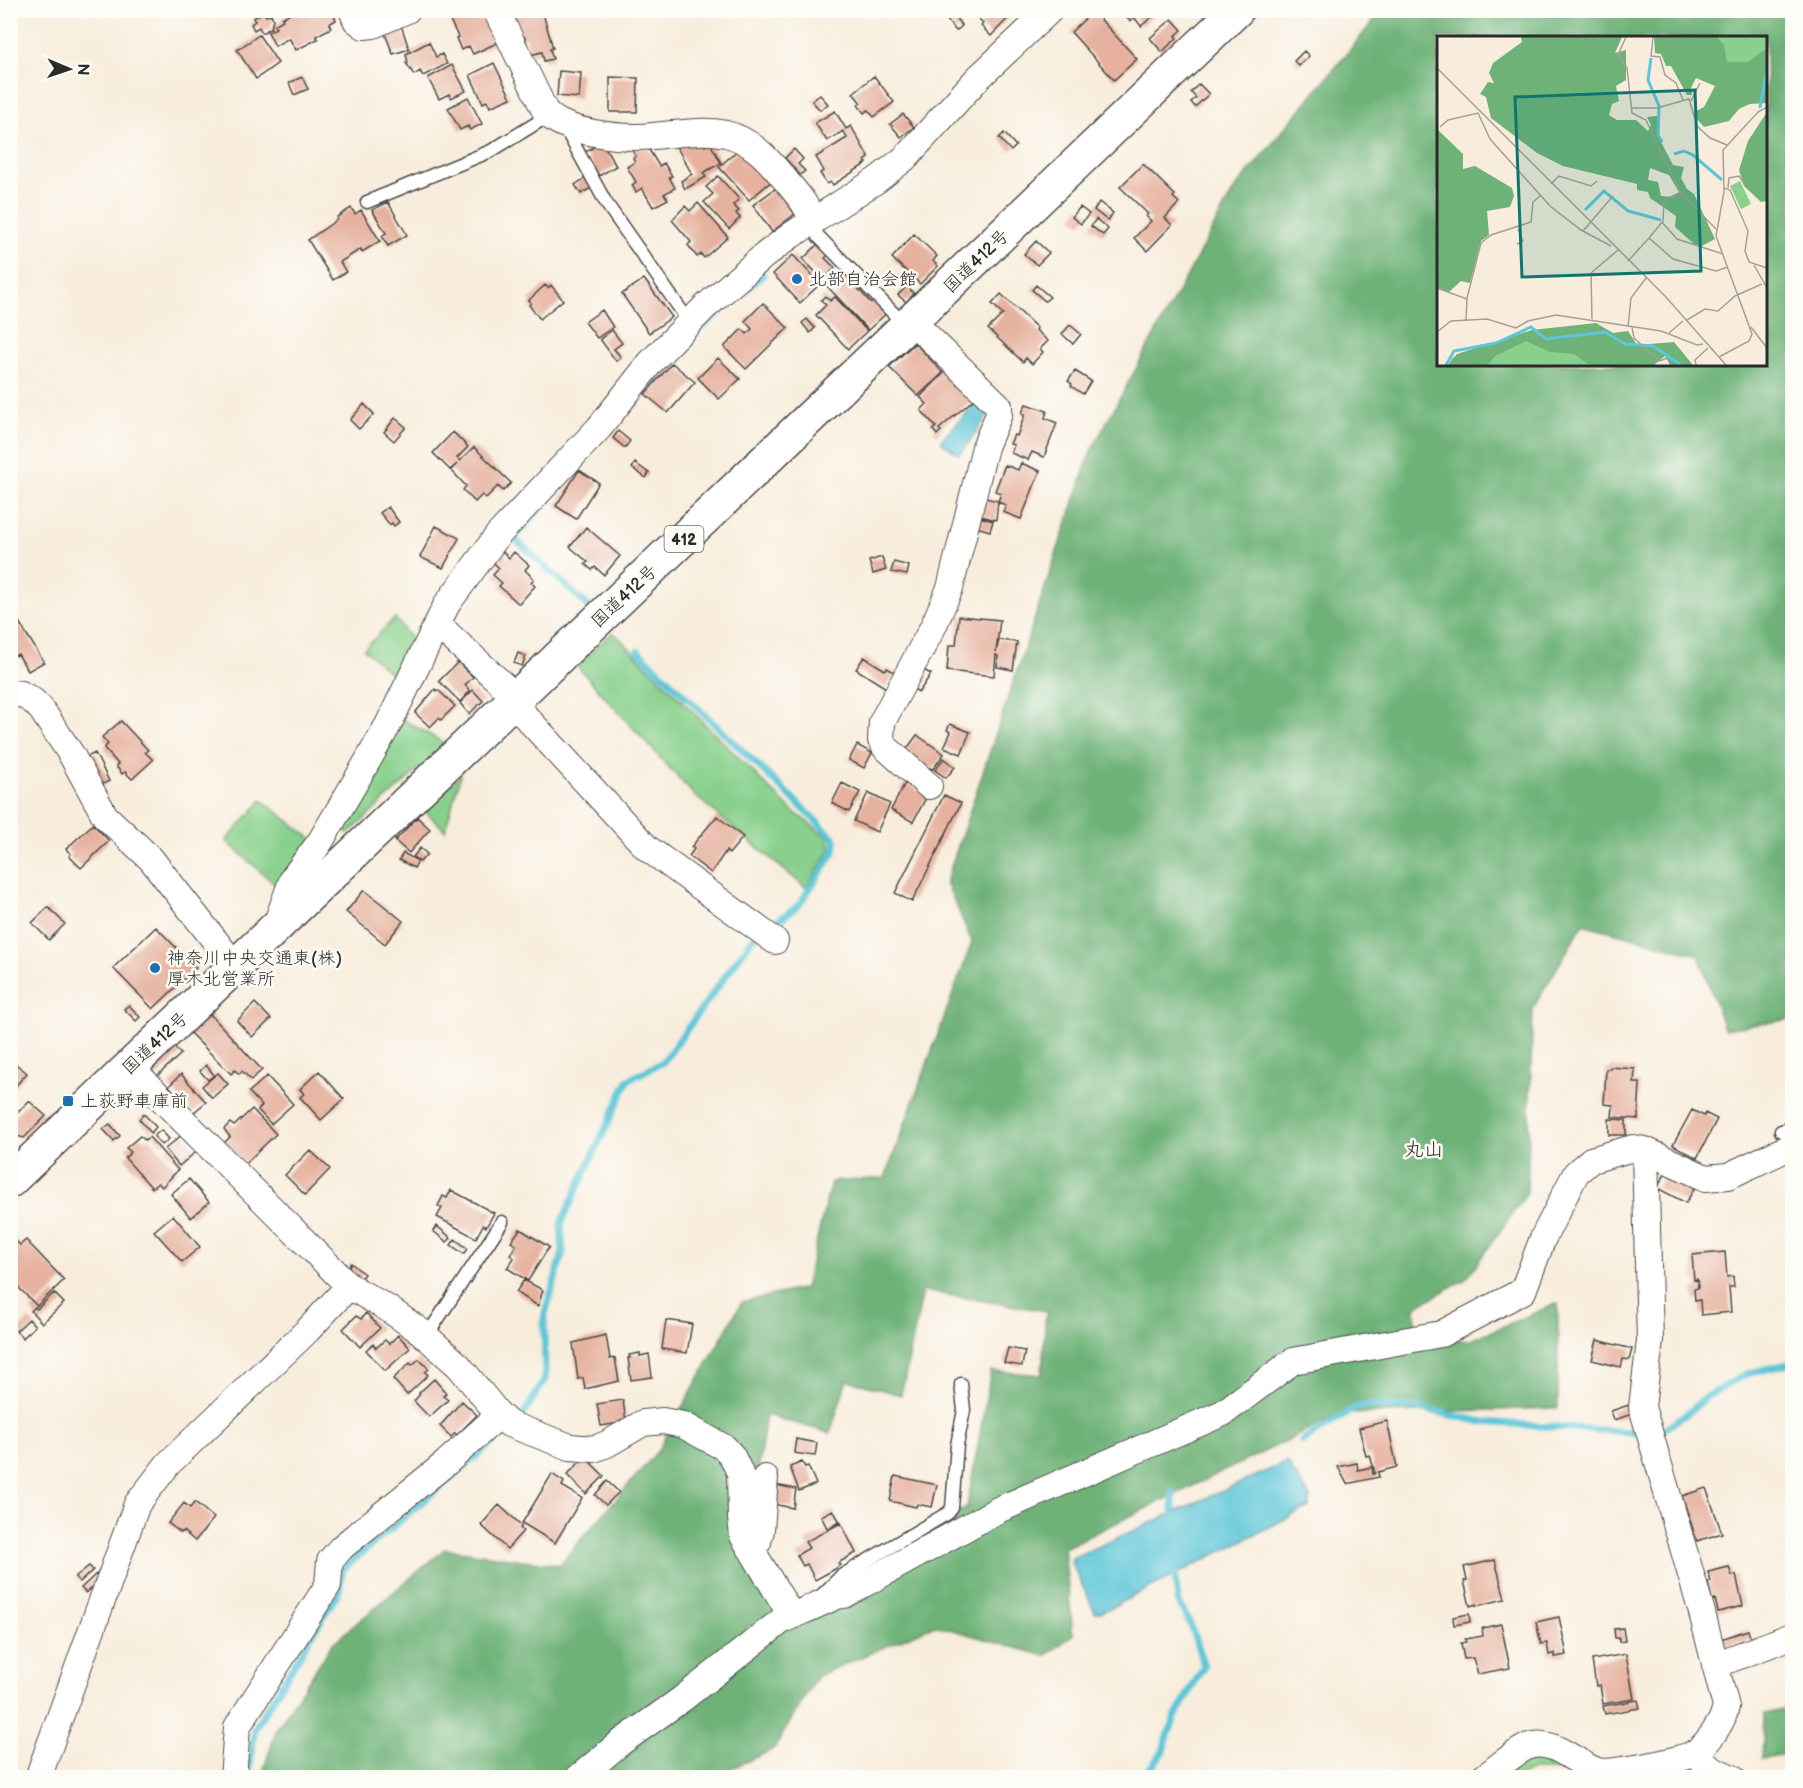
<svg xmlns="http://www.w3.org/2000/svg" width="1803" height="1788" font-family="'Balsamiq Sans','Klee One',sans-serif">
<style>
.green{fill:#88d08c;stroke:#5a7e5c;stroke-width:1.5}
.forest{fill:#6eb278;stroke:#4c6e52;stroke-width:1.5;fill-rule:evenodd}
.water{fill:#5dc6d8;stroke:#447882;stroke-width:1.5}
.lines{fill:none;stroke-linecap:round;stroke-linejoin:round}
.stream{stroke:#5dc6d8;stroke-width:7}
.building{fill:#e6b19e}
.lane-casing{stroke:#4a4846;stroke-width:15}
.street-casing{stroke:#4a4846;stroke-width:28}
.highway-casing{stroke:#4a4846;stroke-width:36}
.lane{stroke:#fff;stroke-width:12}
.street{stroke:#fff;stroke-width:26}
.highway{stroke:#fff;stroke-width:33}
.poi-dot{fill:#1f6fb2;stroke:#fdfcf7;stroke-width:2}
.labels{text-anchor:middle;stroke-width:5;stroke-linejoin:round;paint-order:stroke}
.shield{fill:#fdfcf7;stroke:#6a6a68;stroke-width:1.5}
.shield-label{font-size:16px;font-weight:bold;fill:#2b2b2b}
.street-label{font-size:18px;fill:#2b2b2b;stroke:#fdfcf7}
.poi-label{font-size:18px;fill:#2b2b2b;stroke:#fdfcf7;text-anchor:start}
.neighbourhood-label{font-size:20px;fill:#2b2b2b;stroke:#fdfcf7}
.inset-river{fill:none;stroke:#5dc6d8;stroke-width:3}
.inset-road{fill:none;stroke:#a69f95;stroke-width:1.5}
.view{fill:#0f766e;fill-opacity:0.15;stroke:#0f766e;stroke-width:3}
.inset-edge{fill:none;stroke:#2b2b2b;stroke-width:3}
</style>
<rect width="100%" height="100%" fill="#fdfcf7"/>
<filter id="ink" filterUnits="userSpaceOnUse"><feTurbulence type="fractalNoise" baseFrequency=".0167" numOctaves="2"/><feDisplacementMap in="SourceGraphic" scale="12" xChannelSelector="R" yChannelSelector="G"/><feConvolveMatrix kernelMatrix="1 2 1 2 8 2 1 2 1" color-interpolation-filters="sRGB"/></filter>
<filter id="wash" filterUnits="userSpaceOnUse"><feTurbulence type="fractalNoise" baseFrequency=".008" numOctaves="4" result="noise"/><feDisplacementMap in="SourceGraphic" scale="24" xChannelSelector="R" yChannelSelector="G"/><feGaussianBlur stdDeviation="1.35" result="paint"/><feColorMatrix in="noise" values="0 0 0 0 0 0 0 0 0 0 0 0 0 0 0 0 0 1.4 0 .05"/><feComposite in="paint" operator="in"/></filter>
<g filter="url(#wash)">
<rect width="100%" height="100%" fill="#f8eddc"/>
<path class="green" d="M395,618L419,649L402,684L364,649Z
M613,632L790,809L829,838L830,851L806,888L693,794L576,665Z
M400,718L446,744L348,834L338,823Z
M461,774L445,830L424,810Z
M262,800L313,840L278,887L226,841Z
M1529,1753L1567,1763L1564,1770H1532L1518,1777H1511L1506,1768Z"/>
<path class="forest" d="M1382,11H1792V1019L1724,1029L1699,955L1583,924L1533,1008L1527,1193L1466,1279L1415,1307L1416,1338L1471,1340L1558,1303V1408L1342,1414L1064,1548L1073,1635L1045,1656L935,1625L817,1676L774,1749L712,1777L261,1778L277,1728L333,1643L445,1549L559,1565L657,1452L742,1302L805,1288L831,1182L885,1178L972,942L946,882L1091,451L1234,190ZM1438,38H1766V364H1438ZM923,1291L1046,1311L1042,1375L991,1371L967,1507L797,1601L749,1533L766,1415L830,1433L847,1380L901,1395Z
M1792,1708V1754L1762,1759L1764,1714Z"/>
<path class="water" d="M983,396L990,412L962,452L958,454L942,443L941,440Z
M1287,1462L1310,1497L1309,1507L1102,1612H1095L1071,1562L1072,1558Z"/>
<g class="lines">
<path class="stream" d="M703,326L763,275
M632,406L692,338
M546,502L514,538L587,605
M638,651L835,839L834,852L799,905L768,928
M524,1414L545,1379L544,1317L563,1252L561,1224L628,1080L663,1062L753,938L759,934
M1655,1431L1662,1430L1687,1414L1706,1397L1746,1374L1792,1363
M1302,1441L1355,1408L1370,1405L1419,1408L1483,1422L1644,1433
M1173,1521V1493
M248,1778L255,1728L339,1591L343,1569L501,1435
M1142,1778L1162,1753L1174,1719L1204,1666L1190,1624L1178,1601L1174,1568"/>
</g>
<g id="blocks">
<path class="building" d="M295,10H331L336,20L329,24L331,28L316,36L318,39L296,50L289,38L275,46L268,32L276,28L274,25L283,20L282,18Z
M455,10H486L499,42L473,54L469,46L461,50L456,38L458,37L447,14Z
M516,10H542L553,48L550,49L553,59L544,61L542,52L530,55L525,37L520,38L513,12Z
M970,10H1016L991,36L981,26L983,23Z
M1089,10H1092L1137,59L1114,80L1071,32L1090,14L1088,12Z
M1121,10H1161L1141,26L1134,17L1130,21Z
M264,12L266,16L271,14L273,19L271,28L262,33L259,27L254,30L251,24L255,21L253,18Z
M953,15L962,26L956,31L947,20Z
M1172,19L1182,30L1175,36L1177,38L1162,52L1150,38Z
M401,25L409,49L393,54L384,31Z
M259,35L278,63L256,79L237,50Z
M429,42L436,57L442,54L447,64L423,76L420,71L414,75L406,63H408L406,54Z
M1304,51L1309,56L1299,66L1294,61Z
M494,63L511,98L490,107L487,101L483,103L470,75Z
M452,65L466,91L451,98L449,94L439,99L428,78Z
M559,71L581,73L579,98L557,96Z
M874,76L894,102L874,117L868,110L864,113L858,105L861,103L853,93Z
M302,77L308,89L294,95L289,83Z
M610,77L638,78L637,112H610Z
M1199,84L1209,94L1195,107L1191,102L1196,98L1191,92Z
M820,95L828,104L820,110L812,101Z
M468,97L482,124L470,130L468,126L460,130L448,108Z
M835,111L846,129L851,126L869,158L865,161L867,163L833,185L831,182L827,184L820,173L824,171L816,157L847,138L843,131L827,141L815,123Z
M903,114L914,127L901,137L890,124Z
M1004,133L1016,146L1011,151L999,138Z
M700,137L705,146L710,143L721,163L703,173L706,177L685,189L681,181L692,174L676,146Z
M602,142L616,166L599,176L585,152Z
M741,147L773,180L749,200L719,167Z
M648,148L659,166L664,163L672,176L669,177L675,188L664,194L668,199L653,207L642,188L636,192L632,185L636,182L627,167L635,162L633,158L636,156L631,149Z
M794,149L803,159L798,164L805,171L800,175L785,158Z
M1143,164L1175,195L1173,197L1179,203L1165,218L1172,225L1147,251L1134,238L1151,221L1146,216L1148,214L1120,187Z
M718,176L739,199L733,205L739,211L736,213L740,218L729,229L704,202L713,194L706,187Z
M585,178L591,188L581,194L575,185Z
M776,188L795,214L772,232L753,205Z
M388,202L407,235L388,246L382,236L386,233L372,210Z
M1099,202L1113,213L1108,221L1094,210Z
M698,203L728,237L704,258L701,254L697,257L688,245L691,242L672,220L685,206L690,211Z
M1080,207L1089,214L1081,224L1072,217Z
M351,208L355,214L361,210L380,241L362,252L361,249L340,262L346,272L333,280L308,240L338,219L337,217Z
M1096,219L1108,229L1103,235L1091,226Z
M914,234L937,256L933,261L938,266L920,284L892,258Z
M1036,241L1049,253L1037,265L1024,254Z
M818,244L828,255L825,258L835,268L823,280L803,259Z
M793,255L820,284L800,303L773,274Z
M842,271L871,303L876,299L888,312L868,330L826,285Z
M644,279L672,317L649,333L622,294Z
M545,285L548,288L551,285L563,300L540,319L529,305L531,303L529,300Z
M1036,285L1050,297L1045,301L1032,290Z
M907,286L914,294L906,302L898,295Z
M1001,294L1037,328L1036,330L1048,341L1040,349L1043,352L1032,364L1026,358L1023,362L988,329L1003,314L992,304Z
M825,296L830,301L835,297L867,331L848,349L816,315L826,305L821,300Z
M763,303L788,328L746,369L724,347L742,329L747,334L752,329L745,321Z
M602,310L613,327L597,338L585,322Z
M807,319L815,328L810,333L802,323Z
M1070,325L1081,334L1073,344L1062,334Z
M612,330L622,343L614,349L621,357L616,361L600,339Z
M915,343L943,373L918,396L889,367Z
M718,358L740,379L719,399L698,378Z
M672,363L695,382L668,413L645,394Z
M952,365L980,394L939,429L941,431L937,435L933,430L936,427L921,410L927,404L920,397Z
M1075,371L1091,381L1083,394L1071,386L1072,384L1068,381Z
M364,404L374,414L359,429L350,420Z
M1026,404L1047,411L1045,418L1057,423L1044,457L1032,452L1028,460L1011,453L1014,445L1010,444L1014,435L1017,436L1025,414L1022,413Z
M395,418L406,427L394,441L384,432Z
M618,431L630,441L625,448L613,438Z
M453,432L468,447L457,458L460,461L474,447L511,483L503,491L498,486L486,498L482,495L475,502L463,490L466,486L451,470L457,464L450,470L433,453Z
M635,463L649,473L646,478L632,468Z
M1021,463L1040,471L1021,519L1003,512L1006,505L998,502L1001,493L995,491L1005,465L1018,470Z
M579,470L599,483L576,519L556,506Z
M981,497L998,501L996,520L977,515Z
M388,507L399,522L394,526L392,523L390,525L380,513Z
M976,516L993,521L990,531L973,526Z
M436,526L459,538L443,568L420,557Z
M586,527L620,556L604,575L595,567L592,570L585,564L588,562L570,547Z
M501,550L509,558L514,552L529,565L525,570L534,579L531,582L535,586L519,604L499,586L502,583L493,575L499,568L492,561Z
M882,557L886,570L873,574L869,561Z
M894,562L909,566L907,575L891,572Z
M14,614L44,662L28,671L18,654L10,658V616Z
M959,616L1000,620L996,652L999,640L1017,642L1013,670L997,667L998,656L996,655L994,676L947,671L949,645H956Z
M518,653L526,656L522,666L514,663Z
M864,657L885,670L887,668L896,673L886,688L856,669Z
M458,662L473,677L465,685L470,691L460,702L439,681Z
M918,667L931,674L919,692L907,686Z
M435,689L437,691L438,690L455,706L441,720L439,718L430,727L415,713Z
M473,690L483,701L469,714L460,703Z
M121,721L148,750L145,752L153,760L132,779L125,772L122,774L116,766L118,764L104,748L108,744L102,737Z
M950,724L970,732L961,754L944,747L951,732L947,730Z
M917,735L944,754L933,769L930,768L928,770L906,750Z
M857,745L872,753L864,768L849,760Z
M95,753L109,781L100,786L85,758Z
M944,758L955,767L946,778L935,770Z
M842,783L860,792L849,812L832,803Z
M905,783L928,794L913,822L891,810Z
M868,793L890,804L877,832L854,821Z
M944,795L961,803L912,902L895,893Z
M717,816L743,837L729,854L726,851L711,873L689,856L694,849L691,847Z
M417,817L430,829L409,853L395,841Z
M93,824L109,841L81,868L69,856L71,854L66,849Z
M420,848L427,854L420,862L413,857Z
M403,853L418,861L414,868L399,860Z
M364,890L403,921L385,944L346,912Z
M48,907L65,924L49,940L32,923Z
M156,927L196,968L153,1009L113,968Z
M255,1003L271,1019L252,1037L237,1021Z
M129,1005L140,1017L136,1021L124,1009Z
M210,1014L262,1070L251,1080L242,1071L239,1074L235,1070L231,1074L190,1033Z
M174,1047L181,1054L157,1076L150,1069Z
M10,1059L27,1073L10,1092Z
M206,1065L214,1075L208,1080L200,1071Z
M1610,1067L1635,1069L1634,1083H1640L1638,1119L1612,1117L1613,1105L1604,1104L1606,1069H1610Z
M319,1071L344,1099L321,1120L300,1097L304,1094L300,1089Z
M218,1073L228,1084L212,1098L202,1086Z
M181,1074L206,1102L193,1113L169,1086Z
M267,1076L293,1104L271,1124L258,1110L262,1106L249,1092Z
M29,1101L46,1116L24,1138L10,1134V1120Z
M252,1109L276,1134L245,1164L224,1143L230,1137L224,1129L230,1123L234,1126Z
M1692,1110L1704,1116L1705,1113L1717,1119L1697,1158L1673,1145Z
M144,1114L156,1127L151,1133L139,1119Z
M1609,1119L1626,1120V1135H1609Z
M110,1124L120,1136L114,1141L103,1129Z
M161,1130L169,1139L162,1145L154,1136Z
M183,1134L197,1151L179,1166L165,1149Z
M140,1136L145,1140L149,1137L178,1170L162,1187L158,1183L152,1188L125,1158L131,1152L126,1148Z
M310,1150L330,1169L305,1195L285,1175Z
M1668,1169L1696,1185L1686,1203L1657,1188Z
M189,1179L209,1202L191,1218L171,1194Z
M451,1190L494,1213L486,1227L483,1225L476,1238L437,1217L442,1208L438,1206L443,1196L447,1198Z
M173,1215L200,1247L182,1262L154,1231Z
M437,1226L451,1238L447,1242L433,1231Z
M520,1229L549,1247L528,1281L507,1268L514,1258L510,1255L516,1245L511,1242Z
M10,1235L20,1245L26,1240L64,1280L37,1306L10,1279Z
M455,1239L468,1249L464,1254L451,1245Z
M1725,1252L1727,1277L1733,1276L1734,1287H1729L1731,1312L1701,1315L1700,1300L1695,1301L1694,1289L1698,1288L1697,1279L1694,1280L1692,1255Z
M351,1263L364,1274L359,1280L347,1269Z
M524,1280L543,1290L538,1306L516,1292Z
M54,1293L64,1303L42,1323L31,1311L35,1307L37,1309Z
M366,1313L380,1328L360,1347L343,1329L356,1316L361,1319Z
M29,1319L35,1326L23,1338L16,1331Z
M666,1320L692,1324L687,1353L662,1349Z
M398,1335L410,1348L385,1371L366,1350L373,1344L376,1348L385,1340L389,1344Z
M606,1335L610,1359L615,1358L619,1381L585,1389L583,1378L578,1379L573,1343Z
M1597,1340L1632,1349L1629,1360L1623,1359L1621,1367L1592,1360Z
M1008,1348L1025,1351L1022,1366L1004,1363Z
M640,1353V1356L649,1354L652,1377L631,1380L628,1358H630L629,1355Z
M419,1359L429,1369L425,1372L428,1375L407,1395L393,1379L410,1363L412,1365Z
M434,1379L446,1393L443,1396L448,1400L429,1417L414,1401L420,1394L419,1393Z
M623,1400L626,1422L601,1426L597,1404Z
M462,1401L477,1415L457,1435L455,1433L451,1437L440,1426Z
M1629,1405L1632,1414L1614,1420L1611,1411Z
M1387,1421L1397,1467L1378,1472L1379,1477L1347,1484L1338,1467L1357,1463L1358,1470L1372,1467L1373,1474L1375,1473L1370,1455L1366,1456L1359,1428Z
M796,1439L817,1443L815,1456L794,1453Z
M585,1457L604,1476L586,1494L567,1475Z
M802,1462L805,1467L808,1466L816,1484L799,1491L790,1467Z
M552,1474L564,1482L562,1486L582,1498L555,1543L522,1523Z
M895,1476L937,1485L932,1507L917,1504L916,1507L890,1501Z
M607,1481L619,1492L606,1505L595,1495Z
M775,1485L796,1489L793,1508L772,1504Z
M1706,1488L1722,1533L1697,1541L1682,1496Z
M195,1502L214,1518L195,1541L183,1531L181,1533L168,1523L184,1503L190,1508Z
M499,1505L522,1526L520,1528L523,1531L507,1549L481,1525Z
M833,1510L840,1522L827,1528L821,1516Z
M841,1523L856,1553L838,1563L840,1565L835,1569L815,1580L807,1564L803,1566L797,1555L809,1548L805,1542Z
M1495,1560L1505,1599L1476,1606V1604L1470,1606L1464,1581L1467,1580L1464,1567Z
M89,1566L93,1570L80,1582L75,1577Z
M1729,1567L1732,1576L1736,1575L1743,1606L1718,1612L1715,1599L1712,1600L1708,1583L1711,1582L1708,1572Z
M96,1574L101,1580L86,1593L81,1588Z
M1469,1614L1470,1622L1454,1625L1453,1617Z
M1559,1617L1567,1655L1555,1657V1653L1549,1655L1547,1643L1541,1644L1536,1622Z
M1501,1624L1510,1668L1478,1674L1473,1658L1464,1659L1461,1643L1466,1642L1465,1639L1483,1636L1482,1628Z
M1623,1628L1625,1641L1619,1642V1638H1615L1614,1629Z
M1748,1630L1751,1640L1724,1649L1721,1639Z
M1626,1654L1634,1699L1603,1704L1600,1685L1596,1686L1592,1660Z
M1638,1700L1640,1708L1605,1714L1603,1706Z"/>
</g>
</g>
<g filter="url(#ink)">
<use href="#blocks" fill-opacity="0" stroke="#4a4846" stroke-width="1.5"/>
<g class="lines">
<g class="lane-casing">
<path id="lane" d="M568,126L570,137L606,203L690,323
M367,202L491,151L548,116
M812,222L818,236L904,324
M1781,1131L1792,1128
M426,1337L502,1222
M822,1595L841,1576L948,1513L952,1508L957,1445L964,1410L961,1384"/>
</g>
<g class="street-casing">
<path id="street" d="M352,10L356,20L364,26L373,25L407,10
M496,10L545,111C563,134 626,139 653,136C678,134 701,129 726,134C751,140 767,158 783,177C794,191 808,204 812,222
M913,322L999,406V414L985,447L950,588L933,627L882,722L881,740L885,747L929,786
M437,624L517,698L524,715L647,848L775,941
M10,693L21,694L33,701L41,709L71,754L105,816L151,859L235,966
M276,925L293,878L320,842L363,769L388,725L447,604L498,535L599,428L651,362L705,307L765,255L790,236L877,180L905,158L977,79L1050,10
M349,1286L387,1308L420,1331L459,1366L499,1415L509,1424L570,1447L594,1449L607,1444L643,1423L663,1421L683,1425L725,1448L732,1456L740,1473L741,1518L743,1536L791,1615
M750,1548L758,1542L761,1530L765,1478
M1715,1665L1792,1636
M1695,1752C1704,1766 1718,1772 1732,1778
M38,1778L137,1504L168,1464L308,1330L349,1286L129,1066
M233,1778L237,1727L328,1585L330,1561L342,1547L446,1463L499,1415
M578,1778L620,1743L682,1699L781,1621L837,1596L844,1595L998,1510L1223,1413L1293,1361L1441,1334L1523,1291L1543,1238L1576,1173L1591,1160L1633,1148L1645,1150L1706,1178L1728,1176L1792,1146
M1483,1778C1493,1771 1519,1749 1529,1746C1553,1738 1575,1763 1597,1771C1609,1775 1685,1760 1696,1752C1709,1742 1723,1722 1726,1707L1701,1609L1642,1407L1650,1341L1645,1150"/>
</g>
<g class="highway-casing">
<path id="highway" d="M10,1181L1237,10"/>
</g>
<use href="#lane" class="lane"/>
<use href="#street" class="street"/>
<use href="#highway" class="highway"/>
</g>
</g>
<g class="poi-dot">
<circle cx="797" cy="279" r="6"/>
<circle cx="155" cy="968" r="6"/>
<rect x="62" y="1095" width="12" height="12" rx="3"/>
</g>
<g class="labels">
<rect class="shield" x="664.5" y="526" width="39" height="26" rx="4.5"/>
<g class="shield-label">
<text x="684" y="545">412</text>
</g>
<g class="street-label">
<text transform="translate(976 261) rotate(-44)" y="6">国道412号</text>
<text transform="translate(624 596) rotate(-43)" y="6">国道412号</text>
<text transform="translate(155 1043) rotate(-43)" y="6">国道412号</text>
</g>
<g class="poi-label">
<text x="809" y="285">北部自治会館</text>
<text x="167" y="964">神奈川中央交通東(株)<tspan x="167" dy="21">厚木北営業所</tspan></text>
<text x="80" y="1107">上荻野車庫前</text>
</g>
<g class="neighbourhood-label">
<text x="1424" y="1156">丸山</text>
</g>
</g>
<g transform="translate(1437 36)">
<rect width="330" height="330" fill="#f8eddc"/>
<path d="M279,1H330V13L313,28H286ZM303,145L314,168L304,173L293,150ZM88,296L102,305L171,329H11L16,321L58,311Z" fill="#88d08c"/>
<path d="M84,1H185L178,17L189,14V44L179,50L182,65L175,68L172,79L180,84H199L211,95L214,89L210,81L220,80L222,102L236,129L247,131L244,142L250,153L257,158L278,203L265,210L257,208L238,191L239,180L213,162L211,156L200,154V148L126,130L100,117L54,82L49,61L43,58L51,46L57,47L52,37L56,27L85,6ZM213,132L232,139L242,156L236,161L224,160L221,146L211,144ZM217,1H280L287,9L290,26H311L330,12V67L313,68L302,73L292,85L267,91L258,81L259,75L267,71L278,50L259,42L254,52L255,59H250L234,30H229L224,18L218,17ZM330,76V165L324,166L307,150L302,134L311,105ZM0,93L26,118V133L38,130L75,152L77,160L73,171L50,175L52,199L44,205L33,247L24,245L12,256L0,252ZM159,287L176,297L191,295L200,309L237,306L256,329H233L228,320L217,329H152L137,318L113,316L89,305L58,320L51,329H5H11L20,318L95,294Z" fill="#6eb278" fill-rule="evenodd"/>
<path class="inset-river" d="M214,22L211,44L222,70L221,99L225,106M323,72L330,33M237,118L247,115L256,119L285,144M148,174L167,155L191,175L224,184M9,329L17,315L59,307L94,291L109,303L168,296L188,308L216,310L244,329"/>
<path class="inset-road" d="M189,1L181,19L190,32L195,77L209,84L244,157L279,193M216,1L214,20L223,21L228,39L239,47L246,64M0,32L228,260L289,329M254,65L263,47M194,72H220L252,63L260,90L273,102L290,109M3,91L11,84L41,77L53,103L113,170L144,194L174,210M114,148L122,140L154,150L160,145M287,152L293,154L311,195L308,215L312,226L330,232M291,152L292,142L302,140L308,149M225,186L240,203L286,218M146,195L176,160M212,202L226,185L227,164L244,156M80,208L86,205L81,193M191,225L212,202L236,223L279,235L291,231M317,229L330,252M0,252L30,263M155,283L154,237L181,214M250,284L268,273L281,275L298,260L325,248M29,285L30,262L44,207L54,199L94,186L96,166L104,159M191,291L194,262L209,242M195,291L197,302L210,314L223,325L230,322M314,291L330,312M0,296L14,285L50,283L79,292L91,285L119,279L224,295L260,309L266,308M232,297L246,285M282,321L312,305L315,298L279,200L287,156L286,114L321,76L330,71M259,329L258,324L271,312"/>
<path class="view" d="M258,54L264,235L85,241L78,61Z"/>
<rect width="330" height="330" class="inset-edge"/>
</g>
<rect width="1803" height="1788" fill="none" stroke="#fdfcf7" stroke-width="36"/>
<g transform="translate(69 69) rotate(92)" stroke="#fdfcf7" stroke-width="4.5" paint-order="stroke">
<path d="M0-4.5L10 22L0 15L-10 22Z" fill="#2b2b2b"/>
<text y="-9" font-size="16" font-weight="bold" text-anchor="middle" fill="#2b2b2b">N</text>
</g>
</svg>
